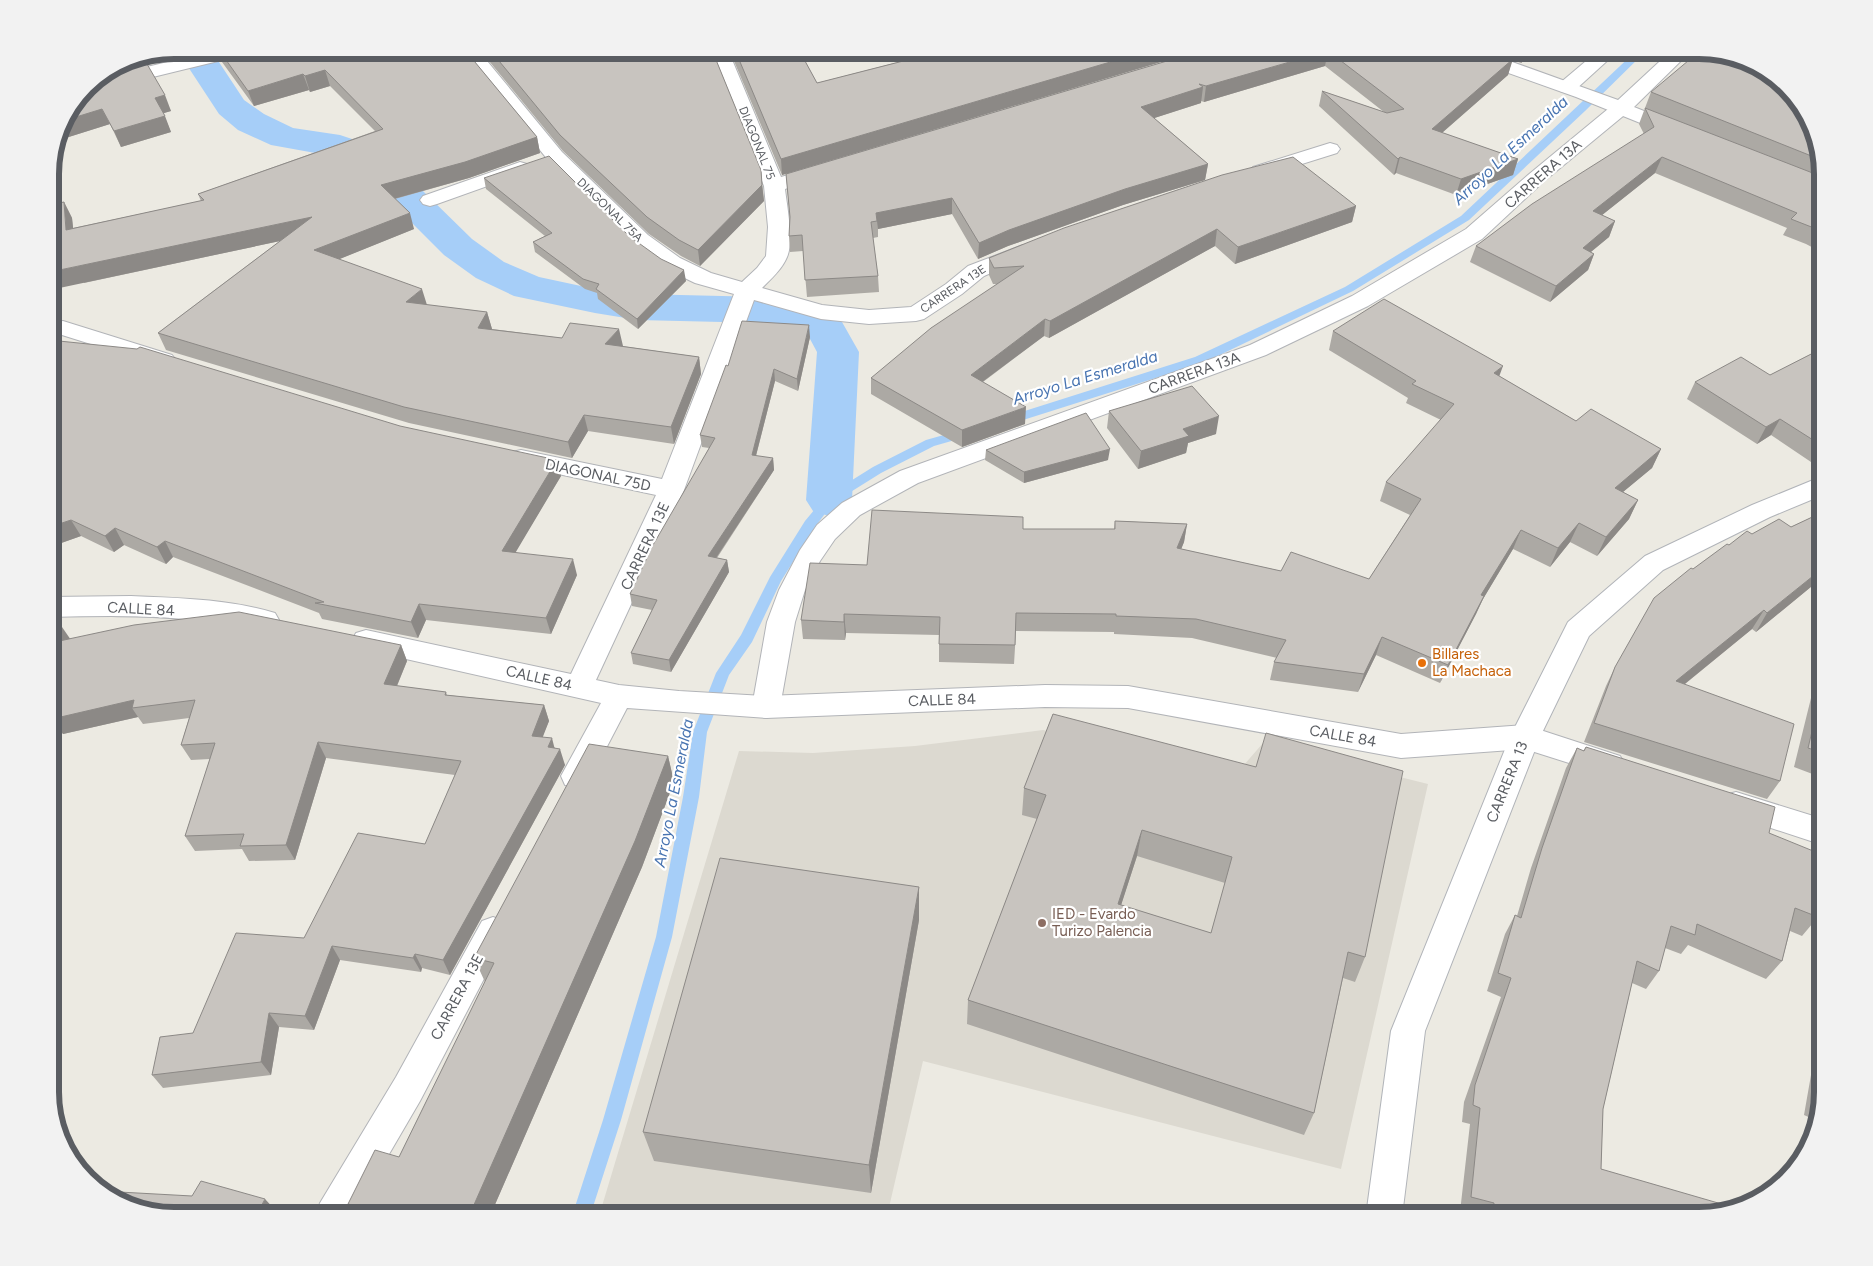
<svg xmlns="http://www.w3.org/2000/svg" width="1873" height="1266" font-family="Figtree,sans-serif">
<style>
.education{fill:#dcd9d0}
.lines{fill:none;stroke-linecap:round;stroke-linejoin:round}
.stream{fill:#a6cef8;fill-rule:evenodd}
.canal{fill:#a6cef8;fill-rule:evenodd}
.lane-casing{stroke:#b2b4b8;stroke-width:2}
.street-casing{stroke:#b2b4b8;stroke-width:2}
.secondary-casing{stroke:#b1b4b9;stroke-width:2}
.lane{fill:#fff;fill-rule:evenodd}
.street{fill:#fff;fill-rule:evenodd}
.secondary{fill:#fff;fill-rule:evenodd}
.wall{fill:#aca9a4;fill-rule:evenodd}
.shaded-wall{fill:#8c8986}
.building{fill:#c8c4bf;stroke:#8c8986;fill-rule:evenodd}
.food-dot{fill:#e8710a;stroke:#fff;stroke-width:2}
.education-dot{fill:#8d6e63;stroke:#fff;stroke-width:2}
.labels{text-anchor:middle;stroke-width:4.5;stroke-linejoin:round;paint-order:stroke}
.far-street-label{font-size:12px;fill:#5a5d62;stroke:#fff}
.street-label{font-size:15px;fill:#5a5d62;stroke:#fff}
.food-label{font-size:15px;fill:#c56008;stroke:#fff;text-anchor:start}
.education-label{font-size:15px;fill:#785e54;stroke:#fff;text-anchor:start}
.water-label{font-size:16px;font-style:italic;fill:#4874b1;stroke:#fff}
.rim{fill:none;stroke:#5a5d62;stroke-width:6}
</style>
<rect width="100%" height="100%" fill="#eceae2"/>
<path class="education" d="M1043,730L1237,773L1263,743L1428,784L1341,1169L923,1061L887,1216H599L739,751L813,753L915,746Z"/>
<g class="lines">
<path class="stream" d="M1637,50H1647L1585,111L1469,220L1353,291L1203,363L1014,423H1006L1004,420L1006,417L1195,357L1345,287L1461,216Z
M965,429L971,433L969,436L934,446L881,473L833,503L815,527L781,581L752,642L729,675L707,732L699,797L672,937L621,1120L590,1216H572L603,1120L656,937L683,797L693,732L716,673L741,635L770,577L805,521L825,497L873,467L926,440Z"/>
<path class="canal" d="M177,50H211L244,100L264,114L293,128L340,135L379,148L472,239L504,262L539,277L595,289L638,294L768,297L820,309L842,322L859,352L852,500L845,511L829,516L813,511L806,500L817,352L810,339L792,328L768,323L638,320L595,313L514,296L476,278L444,255L353,164L332,156L271,145L238,130L219,114Z"/>
<g class="lane-casing">
<path id="lane" d="M1599,50H1619L1574,91L1567,93L1560,91L1558,87L1560,83Z
M1621,102L1628,104L1631,108L1628,112L1542,183L1482,239L1368,306L1266,355L918,483L860,515L835,539L820,561L805,590L795,622L780,707L776,715L766,718L756,715L752,707L767,622L779,590L800,550L817,525L842,503L900,471L1250,345L1352,296L1466,229L1528,175L1614,104Z
M520,162L527,164L530,168L527,172L437,204L430,206L423,204L420,200L423,196Z"/>
</g>
<g class="street-casing">
<path id="street" d="M218,50H250L247,54L116,86L109,84L107,80L109,76Z
M459,50H478L562,152L648,235L680,258L711,273L742,282L757,268L766,256L768,227L764,186L715,63L705,50H724L733,62L781,177L823,165L830,167L833,171L830,175L785,189C787,206 794,242 787,257C782,269 771,279 762,288L822,305L869,310L911,307L946,284L968,266L1023,245L1031,246L1034,251L1031,256L984,276L962,294L924,319L916,321L869,324L821,319L754,300L684,490L596,680L619,685L679,691L766,696L1045,685L1128,686L1401,734L1525,725L1620,756L1625,764L1620,772L1610,776L1525,749L1401,758L1128,708L1045,707L766,718L627,708L587,785L576,788L565,785L561,776L601,703L366,650L356,647L352,640L356,633L366,630L571,674L656,495L521,466L512,464L509,458L512,452L521,450L662,479L734,294L695,283L664,268L632,245L548,160Z
M1452,50H1479L1618,100L1672,50H1692L1634,107L1684,127L1687,131L1684,135L1677,137L1670,135L1576,97L1455,54Z
M1330,143L1337,145L1340,149L1337,153L1260,177L1253,175L1250,171L1253,167Z
M63,321L172,355L176,360L172,365L164,367L62,335L50,337V323Z
M131,596C178,598 229,599 275,613L279,620L275,627C257,633 206,621 184,619C139,615 95,616 50,617V597Z
M1736,792L1823,819V845L1725,813L1721,804L1725,795Z
M493,917L504,921L509,931L420,1101L353,1216H315L320,1203L396,1077L482,921Z"/>
</g>
<g class="secondary-casing">
<path id="secondary" d="M1823,476V495L1770,517L1663,570L1589,636L1540,737L1425,1031L1402,1216H1366L1391,1031L1510,737L1568,622L1645,556L1752,505Z"/>
</g>
<use href="#lane" class="lane"/>
<use href="#street" class="street"/>
<use href="#secondary" class="secondary"/>
</g>
<path class="wall" d="M217,50H465L537,137L540,153L469,178L395,199L414,229L339,259L427,305L487,312L492,329L623,346H622L699,357L701,374L674,444L588,431L572,458L409,423L166,350L158,333L280,241L84,283L64,202L72,218L73,228L201,201L198,194L375,131L330,86L310,92L309,90L254,106L222,62Z
M480,50H712L761,170L764,201L700,266L681,256L649,234L563,151Z
M726,50H799L817,83L906,60L898,50H1201L782,175L734,61Z
M1204,50H1536L1521,63L1512,60L1508,75L1442,133L1518,159L1513,175L1456,195L1396,173L1394,175L1319,106L1322,91L1384,112L1325,66L1204,102L1201,101V103L1154,118L1208,164L1205,180L1123,205L1008,246L978,259L952,214L878,229V237L873,238L878,276L879,292L807,297L803,251L790,252L789,236L790,220L786,174Z
M142,56L145,64L171,111L163,113L171,132L121,147L110,124L56,141L127,59Z
M1651,92L1807,112L1823,173V253L1806,244L1783,235L1787,228L1655,173L1602,215L1615,221L1609,237L1591,252L1594,254L1588,270L1550,302L1470,262L1476,246L1644,134L1639,124Z
M484,178L629,236L686,281L638,329L598,299L597,293L585,289L535,252L533,242L545,236L486,189Z
M1356,206L1352,222L1235,264L1215,246L1049,338L1044,336L983,382L1025,424L962,447L871,394V378L997,284H993L989,275V258Z
M1333,331L1499,376L1576,421L1661,449L1652,468L1623,492L1638,500L1629,519L1597,556L1570,542L1550,567L1513,549L1483,599L1476,614L1440,683L1376,655L1358,692L1270,680L1274,662L1277,658L1192,638L1114,634V632L1016,631L1014,664L939,662V635L846,633L845,640L803,639L801,620L867,565L1023,529H1114L1115,521L1187,524L1184,542L1181,549L1281,571L1369,579L1410,515L1380,501L1386,482L1441,420L1406,403L1408,398L1329,350Z
M810,337L798,391L775,381L756,456L773,458L774,470L717,558L727,560L729,572L671,672L633,664L631,653L652,610L632,606L630,594L709,448L702,447L700,435L728,366Z
M50,339L561,476L515,552L577,575L551,634L426,620L418,638L322,619L319,613L173,557L166,564L124,545L114,552L81,536L50,547Z
M1823,348V454L1811,462L1771,435L1757,444L1687,399L1695,382L1770,375Z
M1109,411L1216,434L1188,443L1186,453L1138,469L1107,428Z
M986,450L1108,460L1024,483L985,460Z
M1823,512V577L1756,632L1752,629L1685,684L1780,781L1767,799L1584,742L1606,686L1615,667L1693,569L1729,545L1752,534L1791,527Z
M50,630L70,639L401,645L407,661L397,686L446,692L447,695L544,705L549,721L542,737L555,748L565,765L450,975L422,968L421,972L340,960L314,1030L279,1027L271,1075L163,1088L152,1075L193,1033L304,938L425,844L455,775L326,758L295,860L249,861L242,849L195,851L185,836L210,759L191,760L181,745L189,718L143,724L138,717L63,734L52,719V709L50,710Z
M1823,681V778L1794,767L1811,698Z
M1053,714L1365,957L1355,982L1343,978L1314,1113L1304,1135L967,1024L968,1000L1037,819L1022,815L1024,788ZM1137,856L1225,883L1211,933L1121,905Z
M1586,747L1769,833L1818,917L1802,936L1790,931L1782,961L1766,979L1688,945L1681,954L1665,948L1659,971L1646,989L1632,983L1603,1109L1601,1169L1700,1216H1473L1460,1212L1470,1124L1462,1122L1464,1102L1501,997L1487,991L1505,934L1515,915L1517,916L1531,868L1566,768L1577,748L1583,751Z
M668,756L674,782L642,867L490,1216H357L348,1204L399,1157L485,982L474,958Z
M919,887V920L871,1193L654,1161L643,1132Z
M1823,1063V1093L1815,1120L1804,1115L1811,1075Z"/>
<path class="shaded-wall" d="M1151,50H1201L782,175L781,159Z
M1525,50H1536L1521,63Z
M1328,51L1325,66L1204,102L1206,86Z
M142,56L146,66L100,77L127,59Z
M1513,59L1508,75L1428,145L1432,129Z
M325,70L330,86L310,92L305,76Z
M303,74L309,90L254,106L248,91Z
M1203,87L1201,103L1139,123L1141,107Z
M165,95L171,111L161,114L155,98Z
M102,109L110,124L56,141L60,126L63,121Z
M165,116L171,132L121,147L114,131Z
M537,137L540,153L469,178L386,201L381,185Z
M1400,157L1396,173L1394,175L1398,159Z
M1662,157L1655,173L1587,227L1593,211Z
M1518,159L1513,175L1456,195L1461,179Z
M1208,164L1205,180L1123,205L1008,246L978,259L979,243L1009,230L1125,189Z
M762,185L764,201L700,266L698,250Z
M952,198V214L878,229L876,213Z
M64,202L72,218L75,246L66,230Z
M1356,206L1352,222L1235,264L1238,247Z
M410,213L414,229L320,267L314,250Z
M312,217L318,233L50,290V272Z
M1615,221L1609,237L1576,264L1583,248Z
M1217,229L1215,246L1049,338L1050,321Z
M1594,254L1588,270L1550,302L1556,286Z
M684,270L686,281L638,329L637,319Z
M422,289L427,305L406,302Z
M487,312L492,329L482,344L478,328Z
M1045,319L1044,336L970,391L971,375Z
M809,325L810,337L798,391L797,379Z
M619,329L623,346L608,360L605,344Z
M699,357L701,374L674,444L671,427Z
M1503,366L1496,385L1494,373Z
M774,369L775,381L753,467L752,455Z
M1026,407L1025,424L962,447V430Z
M584,415L588,431L572,458L568,442Z
M1219,416L1216,434L1188,443L1186,453L1138,469L1141,451L1183,429Z
M1780,419L1771,435L1757,444L1766,427Z
M1823,444V454L1811,462L1821,445Z
M1110,449L1108,460L1024,483V472Z
M1661,449L1652,468L1606,506L1615,488Z
M773,458L774,470L710,567L708,556Z
M557,460L561,476L507,567L502,551Z
M1638,500L1629,519L1597,556L1606,537Z
M71,520L81,536L50,547V527Z
M1579,523L1570,542L1550,567L1558,548Z
M1187,524L1184,542L1174,567L1177,548Z
M115,528L124,545L114,552L105,536Z
M1521,530L1513,549L1483,599L1476,614L1440,683L1448,665L1481,595Z
M165,541L173,557L166,564L157,547Z
M573,559L577,575L551,634L546,618Z
M727,560L729,572L671,672L669,660Z
M1823,568V577L1756,632L1767,613Z
M419,604L426,620L418,638L411,622Z
M1764,610L1752,629L1665,700L1676,681Z
M844,614L846,633L845,640L844,622Z
M62,627L73,643L50,650V637Z
M1382,637L1376,655L1358,692L1364,674Z
M401,645L407,661L391,700L384,684Z
M54,690L65,706L50,710V691Z
M134,700L132,708L138,717L63,734L52,719Z
M544,705L549,721L537,752L532,736Z
M552,738L556,754L560,749L565,765L450,975L443,960L548,747Z
M318,742L326,758L295,860L286,845Z
M668,756L674,782L642,867L490,1216H469Z
M1142,830L1137,856L1113,930L1118,904Z
M919,887V920L871,1193L869,1165Z
M332,946L340,960L314,1030L305,1016Z
M415,954L422,968L421,972L413,958Z
M269,1013L279,1027L271,1075L261,1062Z
M265,1199L278,1213L276,1216H256Z"/>
<path class="building" d="M219,50H465L537,137L465,162L381,185L410,213L314,250L422,289L406,302L487,312L478,328L562,338L570,323L619,329L605,344L699,357L671,427L584,415L568,442L404,407L158,333L312,217L50,272V205L64,202L66,230L204,200L198,194L383,129L325,70L305,76L303,74L248,91Z
M490,50H712L761,170L762,185L698,250L679,240L647,217L560,135Z
M735,50H799L817,83L915,58L909,50H1151L781,159Z
M1204,50H1486L1513,59L1432,129L1518,159L1461,179L1400,157L1398,159L1322,91L1387,113L1404,109L1328,51L1206,86L1199,84L1203,87L1141,107L1208,164L1125,189L1009,230L979,243L952,198L876,213L877,221L871,222L878,276L805,280L802,235L789,236L790,217L786,174Z
M1701,50L1768,71L1807,112L1819,159L1651,92Z
M147,64L165,95L155,98L165,116L114,131L102,109L63,121L86,86L105,74Z
M1645,108L1823,177V232L1814,228L1791,219L1797,213L1662,157L1593,211L1615,221L1583,248L1594,254L1556,286L1476,246L1532,204L1654,127Z
M549,156L629,236L661,259L684,270L637,319L596,289L599,284L583,279L533,242L552,233L484,178Z
M1293,157L1356,206L1238,247L1217,229L1050,321L1045,319L971,375L1026,407L962,430L871,378L931,328L1024,266L994,268L989,258L1064,228L1222,175Z
M1384,299L1503,366L1494,373L1576,421L1591,409L1661,449L1615,488L1638,500L1606,537L1579,523L1558,548L1521,530L1481,595L1484,596L1448,665L1382,637L1364,674L1274,662L1286,640L1196,619L1116,616V614L1016,613L1015,645L939,644L940,617L844,614V622L801,620L810,563L867,565L872,510L1023,517V529H1115V521L1187,524L1177,548L1281,571L1291,552L1369,579L1421,499L1386,482L1454,404L1412,384L1416,381L1333,331Z
M742,321L809,325L797,379L774,369L752,455L773,458L708,556L727,560L669,660L631,653L657,600L630,594L653,545L715,438L700,435L726,365L728,366Z
M50,339L59,341L137,349L140,347L400,426L557,460L502,551L573,559L546,618L419,604L411,622L315,603L324,602L165,541L157,547L115,528L105,536L71,520L50,527Z
M1823,348V444L1821,445L1780,419L1766,427L1695,382L1741,357L1770,375Z
M1192,386L1219,416L1183,429L1189,436L1141,451L1109,411Z
M1086,413L1110,449L1024,472L986,450Z
M1823,512V568L1767,613L1764,610L1676,681L1794,724L1780,781L1594,723L1615,667L1654,598L1691,568L1693,569L1727,544L1729,545L1747,531L1752,534L1779,519L1791,527Z
M239,612L401,645L384,684L446,692L445,695L544,705L532,736L552,738L548,747L560,749L443,960L415,954L413,958L332,946L305,1016L269,1013L261,1062L152,1075L160,1037L193,1033L236,933L304,938L358,833L425,844L461,761L318,742L286,845L240,846L244,834L185,836L215,743L181,745L195,700L132,708L134,700L52,719L54,690L50,691V643L134,625Z
M62,627L50,637V630Z
M1823,686V753L1808,748Z
M1053,714L1256,767L1266,733L1403,771L1365,957L1348,952L1314,1113L968,1000L1046,795L1024,788ZM1142,830L1232,857L1211,933L1118,904Z
M589,744L668,756L635,841L469,1216H370L373,1210L348,1204L375,1150L399,1157L494,963L474,958Z
M1586,747L1775,807L1769,833L1823,855V898L1818,917L1795,908L1782,961L1697,924L1695,935L1671,926L1659,971L1637,961L1603,1109L1601,1169L1725,1205V1209L1700,1216H1493L1494,1203L1471,1197L1480,1108L1473,1105L1475,1085L1511,978L1498,973L1515,915L1521,918L1542,848L1577,748L1584,751Z
M720,858L919,887L869,1165L643,1132Z
M1823,1068V1093L1820,1103L1817,1102Z
M201,1181L265,1199L256,1216H174L105,1195L101,1191L192,1196Z"/>
<circle class="food-dot" cx="1422" cy="663" r="5"/>
<circle class="education-dot" cx="1042" cy="923" r="5"/>
<g class="labels">
<g class="far-street-label">
<text transform="translate(757 143) rotate(68)" y="4">DIAGONAL 75</text>
<text transform="translate(610 210) rotate(44)" y="4">DIAGONAL 75A</text>
<text transform="translate(953 289) rotate(-34)" y="4">CARRERA 13E</text>
</g>
<g class="street-label">
<text transform="translate(1543 174) rotate(-41)" y="5">CARRERA 13A</text>
<text transform="translate(1194 373) rotate(-20)" y="5">CARRERA 13A</text>
<text transform="translate(598 475) rotate(12)" y="5">DIAGONAL 75D</text>
<text transform="translate(645 546) rotate(-65)" y="5">CARRERA 13E</text>
<text transform="translate(141 609) rotate(3)" y="5">CALLE 84</text>
<text transform="translate(539 678) rotate(13)" y="5">CALLE 84</text>
<text transform="translate(942 700) rotate(-2)" y="5">CALLE 84</text>
<text transform="translate(1343 736) rotate(10)" y="5">CALLE 84</text>
<text transform="translate(1507 782) rotate(-68)" y="5">CARRERA 13</text>
<text transform="translate(457 997) rotate(-62)" y="5">CARRERA 13E</text>
</g>
<g class="food-label">
<text x="1432" y="659">Billares<tspan x="1432" dy="17">La Machaca</tspan></text>
</g>
<g class="education-label">
<text x="1052" y="919">IED - Evardo<tspan x="1052" dy="17">Turizo Palencia</tspan></text>
</g>
<g class="water-label">
<text transform="translate(1510 150) rotate(-43)" y="6">Arroyo La Esmeralda</text>
<text transform="translate(1085 377) rotate(-17)" y="6">Arroyo La Esmeralda</text>
<text transform="translate(673 793) rotate(-79)" y="6">Arroyo La Esmeralda</text>
</g>
</g>
<path d="M0 0H1873V1266H0ZM174 59H1699A115 115 0 0 1 1814 174V1092A115 115 0 0 1 1699 1207H174A115 115 0 0 1 59 1092V174A115 115 0 0 1 174 59Z" fill="#f2f2f2" fill-rule="evenodd"/>
<path class="rim" d="M174 59H1699A115 115 0 0 1 1814 174V1092A115 115 0 0 1 1699 1207H174A115 115 0 0 1 59 1092V174A115 115 0 0 1 174 59Z"/>
</svg>
